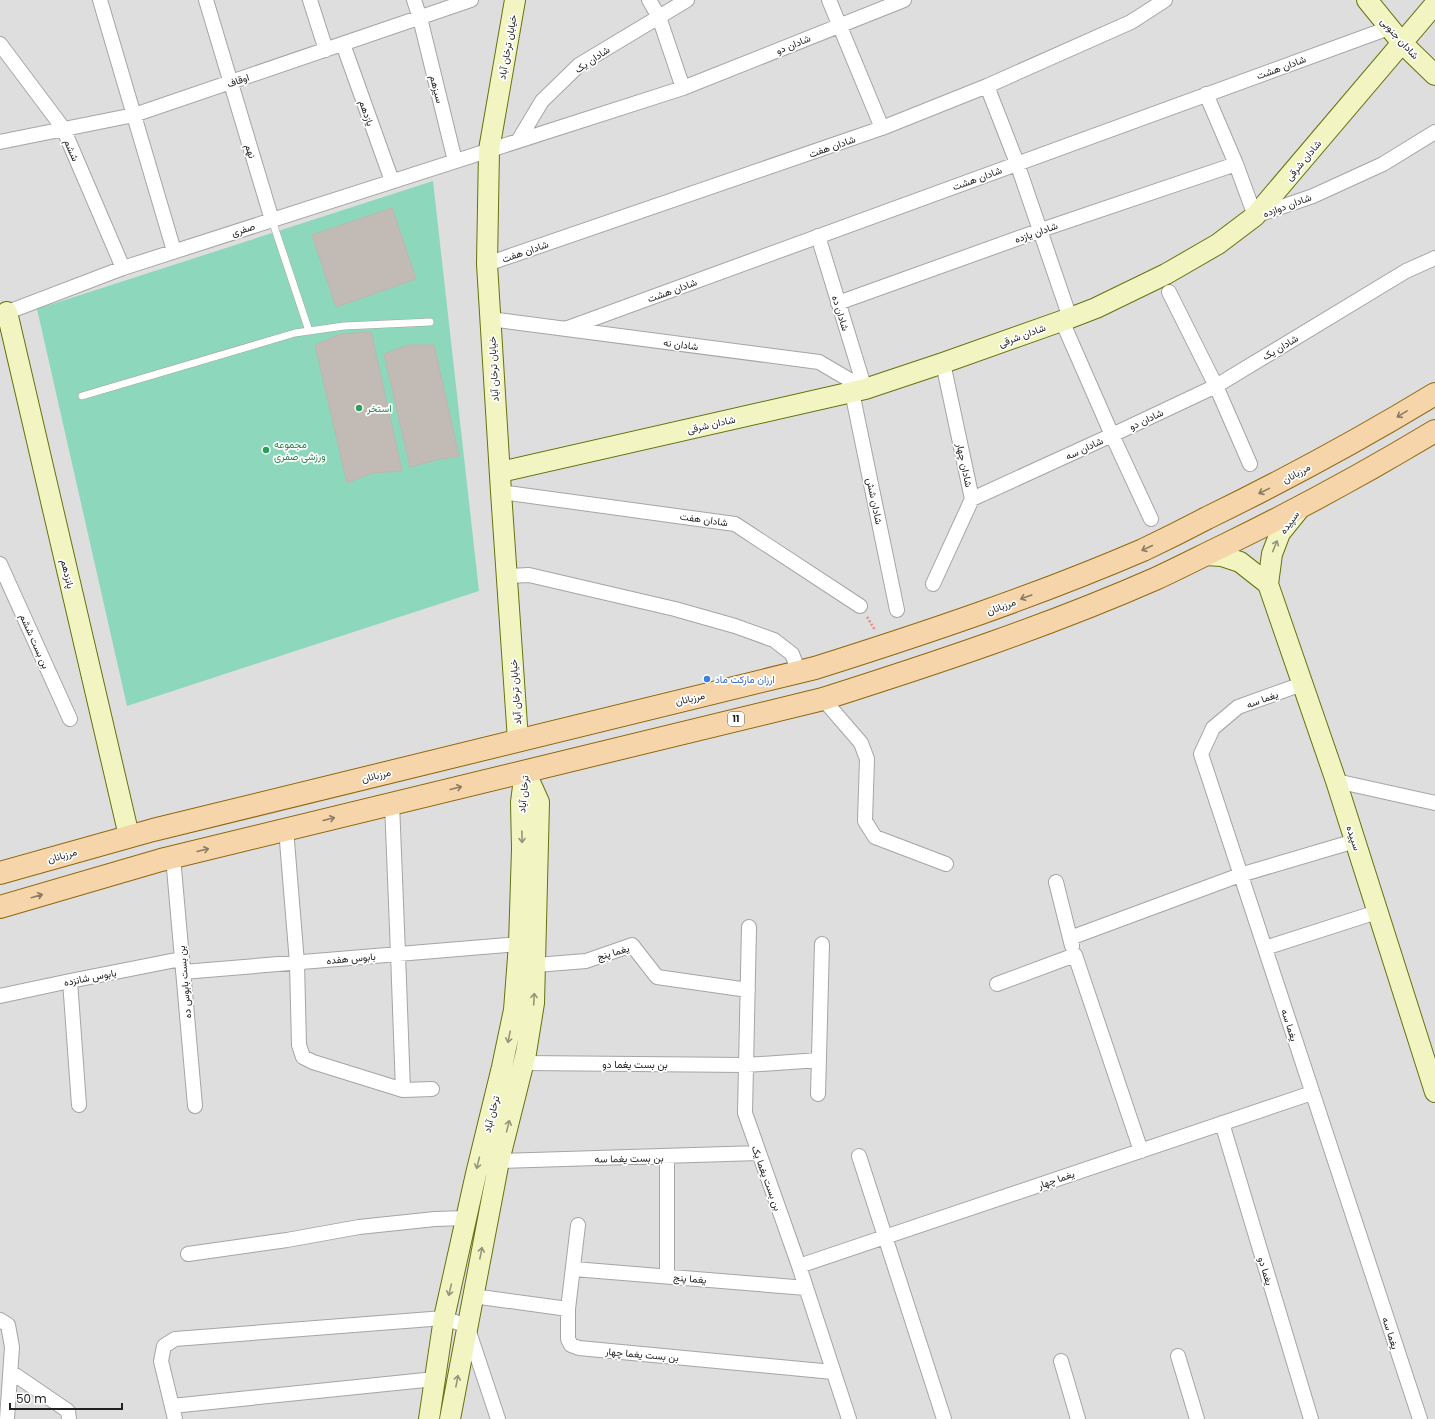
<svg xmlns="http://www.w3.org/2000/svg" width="1435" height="1419" font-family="Poppins,Vazirmatn,sans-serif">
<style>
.residential{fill:#dfdede}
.pitch{fill:#8dd8bc}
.building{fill:#c1bab5;stroke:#c1b5ac}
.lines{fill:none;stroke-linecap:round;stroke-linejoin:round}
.lane-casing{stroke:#a5a5a5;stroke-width:8}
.street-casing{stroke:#a5a5a5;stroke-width:16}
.secondary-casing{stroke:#66720e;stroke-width:22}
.primary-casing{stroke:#91670d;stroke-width:24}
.path{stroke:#ef887b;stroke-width:2.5;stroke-dasharray:2 2;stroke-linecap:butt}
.lane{stroke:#fff;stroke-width:7}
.street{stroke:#fff;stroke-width:14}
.secondary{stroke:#f2f5c2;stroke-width:20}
.primary{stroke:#f5d5a9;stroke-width:22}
.oneway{stroke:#8b7b65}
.oneway2{stroke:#94967a}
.leisure-dot{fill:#2e9e5b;stroke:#fff;stroke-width:1.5}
.shop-dot{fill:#3f7fe0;stroke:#fff;stroke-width:1.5}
.labels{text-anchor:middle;stroke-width:3.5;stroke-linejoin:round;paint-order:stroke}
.shield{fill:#fff;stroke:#646464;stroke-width:1}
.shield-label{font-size:9px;font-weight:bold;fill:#212121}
.street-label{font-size:10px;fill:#212121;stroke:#fff}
.leisure-label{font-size:10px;fill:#27864d;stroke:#fff;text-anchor:start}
.shop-label{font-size:10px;fill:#366cbe;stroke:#fff;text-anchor:start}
</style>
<rect width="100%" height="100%" fill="#f0eee8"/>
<path class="residential" d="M0,0H1435V1419H0Z"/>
<path class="pitch" d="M433,181L479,591L127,706L37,309Z"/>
<path class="building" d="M392,208L416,279L336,307L312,235Z
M371,332L402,471L372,473L347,483L315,345L341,334Z
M408,345H434L459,456L436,460L410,467L384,354Z"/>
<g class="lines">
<g class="lane-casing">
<path id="lane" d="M272,220L309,331
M82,396L295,333L344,326L430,322"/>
</g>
<g class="street-casing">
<path id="street" d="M100,0L174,251
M206,0L272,220
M310,0L326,50
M414,0L420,18L455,161
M649,0L659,17L683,88
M829,0L882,128
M0,44L63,128L123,268
M343,44L392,181
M987,86L1017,163L1070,318
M1206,94L1236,164L1255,216L1313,196L1383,164L1435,132
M518,141L542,101L579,65L687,0
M0,142L134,115L471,0
M818,236L865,389
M487,264L882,128L987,86L1131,22L1165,0
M1169,292L1216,386L1406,271L1435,258
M838,303L1041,230L1236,164
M0,315L123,268L683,88L904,0
M490,319L819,362L865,389
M1062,321L1112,435L1216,386L1250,464
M565,329L1389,28
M852,392L897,610
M501,492L735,524L860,606
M972,499L1112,435L1151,519
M0,564L70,719
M507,576L529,575L675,609L735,626L774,640L792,654L799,672
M933,584L972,499L943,363
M1302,684L1238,707L1213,728L1201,754L1420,1419
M823,699L861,743L867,759L865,821L875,837L946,864
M1336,781L1435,803
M392,803L398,954L403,1090
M286,829L297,963L299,1045L303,1057L313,1062L403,1090L432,1089
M173,857L195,1106
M1056,882L1072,946
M749,927L745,1113L799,1266L849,1419
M1070,938L1240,875L1355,841
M1265,948L1377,912
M536,965L586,961L632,945L657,977L748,990
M183,972L519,944
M70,981L79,1105
M997,984L1075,955L1141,1151
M0,996L70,981L181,959
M524,1063L746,1065L819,1060
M818,1094L822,944
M1222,1123L1311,1419
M859,1156L944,1419
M667,1157V1276
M499,1161L759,1153
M578,1225L568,1309V1339L571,1345L579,1348L833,1372
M188,1254L287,1240L359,1227L435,1219L466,1218
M799,1266L1312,1093
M574,1269L806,1288
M473,1296L568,1309
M0,1320L8,1325L12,1347L7,1419
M1178,1356L1197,1419
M1061,1361L1078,1419
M11,1372L68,1411L69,1419
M172,1406L435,1379
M175,1419L161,1361L164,1346L175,1339L444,1318L467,1326L498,1419"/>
</g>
<g class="secondary-casing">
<path id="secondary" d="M515,0L489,150L487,264L501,492L518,740
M1367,0L1402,43L1435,75
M7,312L129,836
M500,472L865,389L943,363L1070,318L1096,308L1166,274L1218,244L1255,216L1435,4
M1301,507L1280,533L1272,554L1268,584L1336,781L1435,1092
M1205,555L1222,556L1240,562L1268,584
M429,1419L444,1318L476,1174L502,1067L514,1010L519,944L522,849L521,802L525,771
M450,1419L499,1161L526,1053L534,1003L539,802L525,771"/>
</g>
<g class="primary-casing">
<path id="primary" d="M0,873L153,830L815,668C926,633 1036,596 1143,550C1164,540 1186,529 1207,518C1285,480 1361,439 1435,394
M0,907L161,860L823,699C936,663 1048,626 1155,579C1179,568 1202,556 1225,545C1297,510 1367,472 1435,431"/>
</g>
<path class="path" d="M867,617L875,630"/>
<use href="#lane" class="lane"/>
<use href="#street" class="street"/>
<use href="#secondary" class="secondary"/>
<use href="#primary" class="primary"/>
</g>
<defs><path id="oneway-shaft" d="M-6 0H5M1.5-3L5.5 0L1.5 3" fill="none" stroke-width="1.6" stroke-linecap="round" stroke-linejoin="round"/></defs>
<g class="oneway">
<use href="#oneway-shaft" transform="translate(1402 414) rotate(149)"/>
<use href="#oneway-shaft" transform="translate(1264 491) rotate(154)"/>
<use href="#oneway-shaft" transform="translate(1147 548) rotate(155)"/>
<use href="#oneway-shaft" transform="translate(1026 597) rotate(160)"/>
<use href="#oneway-shaft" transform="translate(456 788) rotate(-14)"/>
<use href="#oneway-shaft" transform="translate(329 819) rotate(-14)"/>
<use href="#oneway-shaft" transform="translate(203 850) rotate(-14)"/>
<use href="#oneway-shaft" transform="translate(37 896) rotate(-16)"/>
</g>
<g class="oneway2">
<use href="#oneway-shaft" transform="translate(1275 546) rotate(-68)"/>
<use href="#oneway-shaft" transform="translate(522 837) rotate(89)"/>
<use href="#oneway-shaft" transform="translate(534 999) rotate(-87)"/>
<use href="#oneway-shaft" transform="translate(509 1037) rotate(101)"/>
<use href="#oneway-shaft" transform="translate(508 1126) rotate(-76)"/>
<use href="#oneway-shaft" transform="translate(478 1163) rotate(104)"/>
<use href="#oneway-shaft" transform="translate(481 1253) rotate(-79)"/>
<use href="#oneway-shaft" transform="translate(450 1290) rotate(103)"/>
<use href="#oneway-shaft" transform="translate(457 1381) rotate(-79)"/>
</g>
<g class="leisure-dot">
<circle cx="359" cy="408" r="4"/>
<circle cx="266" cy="450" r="4"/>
</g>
<circle class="shop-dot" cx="707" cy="679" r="4"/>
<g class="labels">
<rect class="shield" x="728" y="712" width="16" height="14" rx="3"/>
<g class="shield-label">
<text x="736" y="722">11</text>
</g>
<g class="street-label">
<text transform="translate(1400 38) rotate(48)" y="4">شادان جنوبی</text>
<text transform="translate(793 44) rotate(-22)" y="4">شادان دو</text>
<text transform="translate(507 47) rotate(-80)" y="4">خیابان ترخان آباد</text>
<text transform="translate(592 59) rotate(-34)" y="4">شادان یک</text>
<text transform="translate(1281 67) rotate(-20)" y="4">شادان هشت</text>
<text transform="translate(238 80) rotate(-19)" y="4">اوقاف</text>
<text transform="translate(437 89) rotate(76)" y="4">سیزهم</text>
<text transform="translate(367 113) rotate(71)" y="4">یازدهم</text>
<text transform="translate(832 146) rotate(-19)" y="4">شادان هفت</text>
<text transform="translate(72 150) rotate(67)" y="4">ششم</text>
<text transform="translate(251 151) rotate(73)" y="4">نهم</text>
<text transform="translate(1303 160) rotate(-50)" y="4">شادان شرقی</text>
<text transform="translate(977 178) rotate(-20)" y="4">شادان هشت</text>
<text transform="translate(1287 205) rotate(-20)" y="4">شادان دوازده</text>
<text transform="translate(243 229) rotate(-18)" y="4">صفری</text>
<text transform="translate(1036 232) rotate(-19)" y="4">شادان یازده</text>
<text transform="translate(525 251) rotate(-19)" y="4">شادان هفت</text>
<text transform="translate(672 290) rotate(-20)" y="4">شادان هشت</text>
<text transform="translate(841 313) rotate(73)" y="4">شادان ده</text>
<text transform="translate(1022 335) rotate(-20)" y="4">شادان شرقی</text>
<text transform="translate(681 344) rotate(7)" y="4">شادان نه</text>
<text transform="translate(1280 347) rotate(-31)" y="4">شادان یک</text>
<text transform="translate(493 369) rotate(-93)" y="4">خیابان ترخان آباد</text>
<text transform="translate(1146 419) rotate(-25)" y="4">شادان دو</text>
<text transform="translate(711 424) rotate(-13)" y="4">شادان شرقی</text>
<text transform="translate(1084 448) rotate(-25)" y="4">شادان سه</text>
<text transform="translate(965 465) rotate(78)" y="4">شادان چهار</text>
<text transform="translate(1296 473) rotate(-29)" y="4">مرزبانان</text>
<text transform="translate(875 501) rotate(78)" y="4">شادان شش</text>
<text transform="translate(704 519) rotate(8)" y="4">شادان هفت</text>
<text transform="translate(1289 522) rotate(-54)" y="4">سپیده</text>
<text transform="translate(68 574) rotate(77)" y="4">پانزدهم</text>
<text transform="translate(1001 606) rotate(-20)" y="4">مرزبانان</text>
<text transform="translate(35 641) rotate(66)" y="4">بن بست ششم</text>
<text transform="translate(515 692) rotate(-94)" y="4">خیابان ترخان آباد</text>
<text transform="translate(690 698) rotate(-13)" y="4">مرزبانان</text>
<text transform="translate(1262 699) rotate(-20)" y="4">یغما سه</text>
<text transform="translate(376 775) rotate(-14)" y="4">مرزبانان</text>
<text transform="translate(523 794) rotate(-85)" y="4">ترخان آباد</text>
<text transform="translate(1354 838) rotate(72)" y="4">سپیده</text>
<text transform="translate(62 855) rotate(-16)" y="4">مرزبانان</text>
<text transform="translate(613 952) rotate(-16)" y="4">یغما پنج</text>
<text transform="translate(351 958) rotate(-5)" y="4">بابوس هفده</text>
<text transform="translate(90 977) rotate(-11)" y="4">بابوس شانزده</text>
<text transform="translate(184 982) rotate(-95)" y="4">بن بست بابوس ده</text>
<text transform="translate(1290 1025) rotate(72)" y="4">یغما سه</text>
<text x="635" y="1068">بن بست یغما دو</text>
<text transform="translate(491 1114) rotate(-76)" y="4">ترخان آباد</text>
<text transform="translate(629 1158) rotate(-1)" y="4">بن بست یغما سه</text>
<text transform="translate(767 1178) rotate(70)" y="4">بن بست یغما یک</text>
<text transform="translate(1056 1179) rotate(-19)" y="4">یغما چهار</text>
<text transform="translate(1266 1271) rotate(73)" y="4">یغما دو</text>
<text transform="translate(690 1278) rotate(5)" y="4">یغما پنج</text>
<text transform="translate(1391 1333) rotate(72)" y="4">یغما سه</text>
<text transform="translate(642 1354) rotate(5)" y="4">بن بست یغما چهار</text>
</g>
<g class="leisure-label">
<text x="367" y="412">استخر</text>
<text x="274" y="448">مجموعه<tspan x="274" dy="12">ورزشی صفری</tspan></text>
</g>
<g class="shop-label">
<text x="715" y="683">ارزان مارکت ماد</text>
</g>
</g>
<path d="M10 1403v6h112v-6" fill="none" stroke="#212121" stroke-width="2"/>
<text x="16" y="1403" font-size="12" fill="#212121" stroke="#ffffff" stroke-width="3" paint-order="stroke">50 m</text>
</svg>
